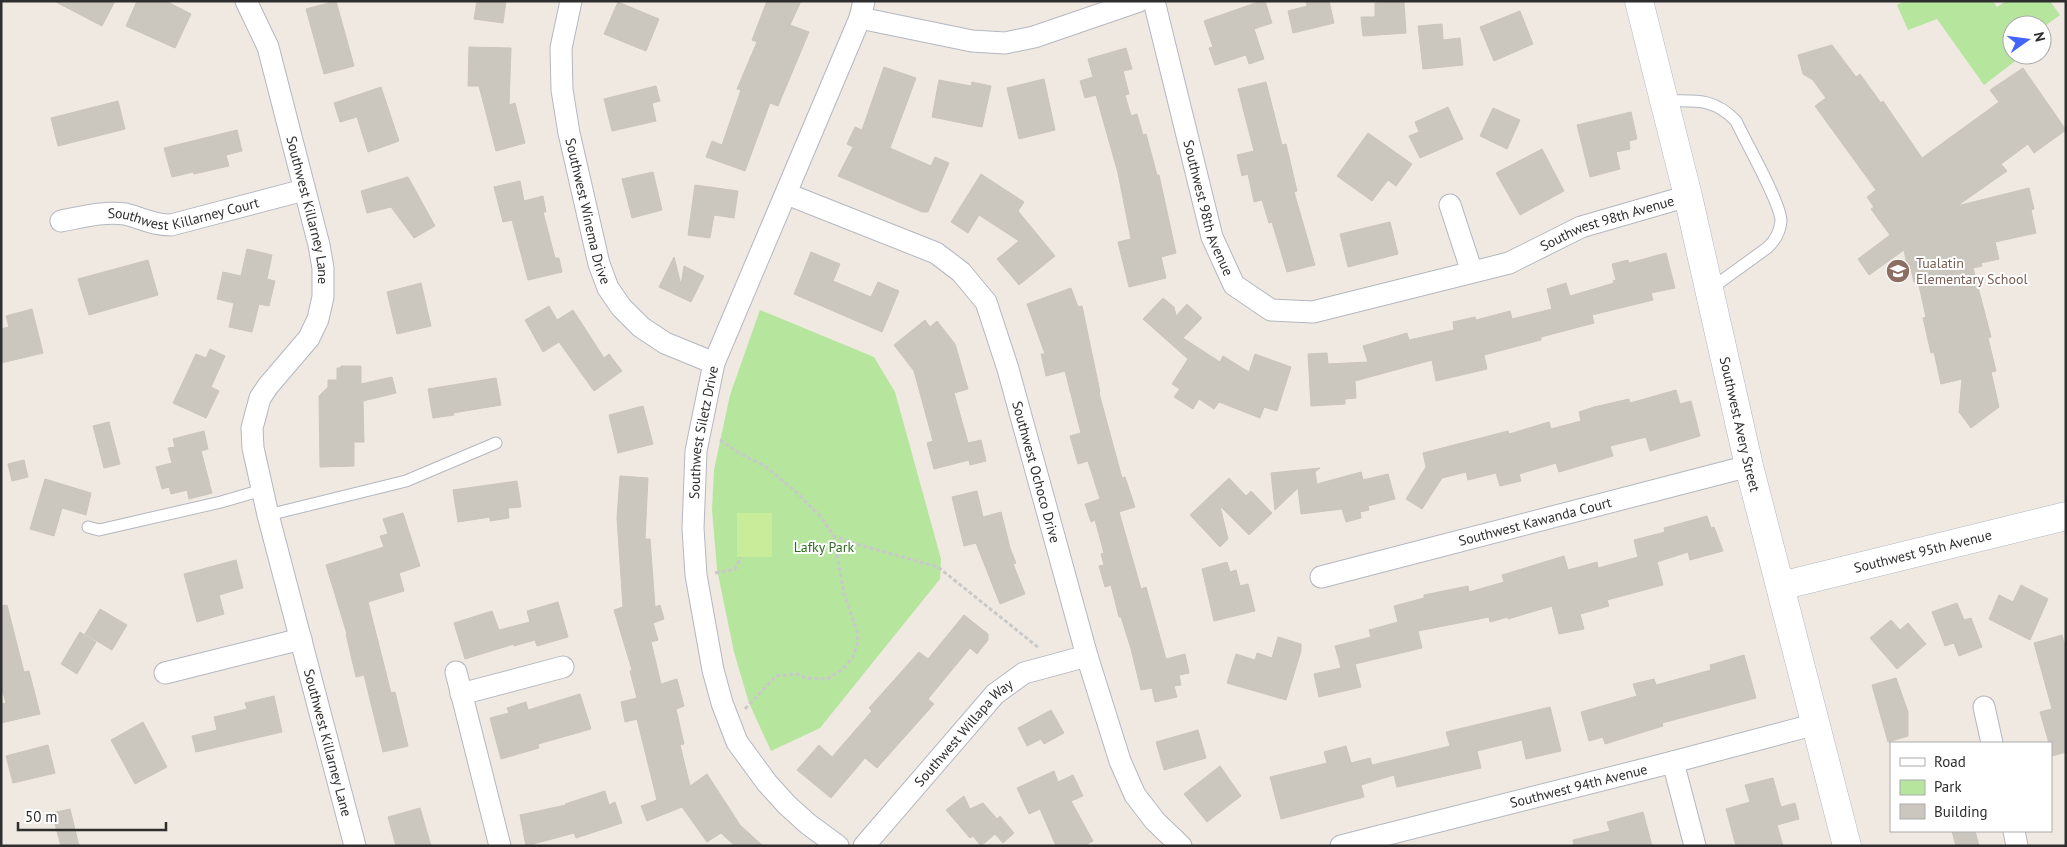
<svg xmlns="http://www.w3.org/2000/svg" width="2067" height="847" font-family="'PT Sans',sans-serif">
<style>
.green{fill:#b6e59e}
.pitch{fill:#c9ec9a}
.building{fill:#cbc7bf;stroke:#cbc5ba}
.lines{fill:none;stroke-linecap:round;stroke-linejoin:round}
.lane-casing{stroke:#b4b7c1;stroke-width:13}
.street-casing{stroke:#b4b7c1;stroke-width:23}
.secondary-casing{stroke:#b4b7c1;stroke-width:29}
.path{stroke:#c9c9c9;stroke-width:3;stroke-dasharray:4 2.5;stroke-linecap:butt}
.lane{stroke:#fff;stroke-width:11}
.street{stroke:#fff;stroke-width:21}
.secondary{stroke:#fff;stroke-width:28}
.labels{text-anchor:middle;stroke-width:4;stroke-linejoin:round;paint-order:stroke}
.street-label{font-size:14px;fill:#2e2e2e;stroke:#fff}
.education-label{font-size:14px;fill:#785e54;stroke:#fff;text-anchor:start}
.park-label{font-size:14px;fill:#2c6e1b;stroke:#fff}
</style>
<rect width="100%" height="100%" fill="#efe9e1"/>
<path class="green" d="M1905,1H1993L1997,7L2006,1H2050L2060,15L2042,28V25H2012V55H2023L1984,85L1937,19L1908,30L1897,5Z
M760,310L874,357L895,392L941,559L940,579L820,728L771,751L749,703L734,652L717,569L712,510L714,470L730,395Z"/>
<path class="pitch" d="M737,513H772V557H737Z"/>
<path class="building" d="M54,1H115L102,26Z
M137,1H166L191,14L175,48L126,26Z
M336,1L354,66L324,74L306,9Z
M477,1H506L503,23L474,19Z
M767,1H801L790,25L809,32L778,106L770,103L745,171L706,157L712,141L722,145L741,90L737,89L757,42L752,40Z
M1261,1H1265L1272,23L1254,29L1264,59L1249,64L1246,55L1215,65L1209,48L1213,47L1204,21Z
M1306,1H1329L1334,23L1293,33L1288,11L1307,6Z
M618,2L659,19L646,51L604,34Z
M1404,2L1406,33L1363,36L1361,17H1375V3Z
M1520,11L1533,44L1494,61L1480,27Z
M1442,24L1443,40L1460,38L1463,65L1423,69L1418,26Z
M1832,45L1856,77L1860,74L1881,103L1883,101L1922,158L1999,102L1990,90L2023,68L2066,130L2034,153L2028,144L2001,164L2007,171L1957,206L2029,188L2034,209L2031,210L2036,233L1995,242L1999,259L1981,263L1982,266L1973,268L1991,337L1988,338L1996,371L1991,372L1999,407L1971,428L1959,412L1962,379L1941,384L1934,352L1931,353L1923,318L1926,317L1918,281L1914,282L1910,265H1907L1904,250L1869,275L1858,259L1890,235L1871,209L1874,207L1867,197L1876,190L1815,106L1826,98L1813,80L1803,74L1798,55Z
M469,47L511,48L509,105L515,103L525,143L496,151L479,86H468Z
M1126,48L1132,69L1123,71L1129,94L1125,95L1131,116L1137,114L1143,135L1146,134L1157,175H1159L1176,253L1161,257L1166,278L1129,287L1118,242L1131,239L1118,173L1096,95L1085,98L1080,81L1093,77L1088,59Z
M884,67L916,78L890,148L931,166L935,157L949,163L928,212H922L838,176L853,147L847,144L855,127L862,130Z
M1044,79L1055,130L1019,139L1007,88Z
M939,80L971,86L972,82L991,86L982,127L932,117Z
M1266,82L1282,145L1286,144L1297,191L1294,192L1315,265L1287,272L1272,222L1269,223L1262,200L1254,202L1248,174L1242,176L1237,155L1254,151L1238,89Z
M656,86L660,101L652,103L656,121L612,131L604,99Z
M381,87L399,141L368,152L357,117L340,122L334,103Z
M118,101L125,129L58,146L51,118Z
M1448,107L1463,139L1420,158L1409,136L1419,132L1415,122Z
M1493,108L1520,120L1507,149L1480,136Z
M1631,112L1637,139L1629,141L1630,149L1616,152L1620,169L1590,177L1577,125Z
M237,130L242,151L226,155L229,166L194,174L193,172L172,177L164,148Z
M1368,133L1412,164L1396,186L1388,180L1372,201L1337,176Z
M1542,149L1564,191L1520,215L1496,173Z
M653,172L662,210L632,218L622,179Z
M981,174L1024,202L1018,211L1055,256L1019,285L997,259L1019,241L979,215L968,233L951,222Z
M408,177L435,226L414,238L391,207L367,213L361,191Z
M520,181L524,201L543,196L546,212H543L555,258H559L562,272L528,280L512,220L503,222L494,187Z
M695,185L738,191L734,218L714,215L710,238L688,235Z
M1390,222L1398,254L1348,267L1340,234Z
M247,249L272,255L267,279L275,281L269,306L259,304L252,332L229,327L234,303L217,299L223,272L241,276Z
M811,252L840,264L833,281L871,297L878,282L899,291L882,332L794,294Z
M1666,253L1675,288L1651,293L1653,300L1592,315L1594,323L1541,337V340L1484,355L1487,369L1436,381L1432,360L1355,381L1356,398L1345,399V404L1311,406L1308,354L1327,353L1328,364L1368,362L1363,346L1407,333L1409,340L1454,330L1453,322L1475,317L1476,320L1510,311L1512,319L1552,309L1547,289L1566,283L1570,296L1614,283L1613,281L1616,280L1612,264L1628,260L1629,263Z
M674,257L681,285L684,266L704,276L691,302L659,287Z
M148,260L158,295L89,315L78,279Z
M421,283L431,326L397,334L387,292Z
M1071,288L1078,307L1082,306L1100,392L1099,393L1122,478L1125,477L1135,507L1119,512L1141,589L1146,587L1166,659L1185,654L1189,673L1179,675L1181,685L1174,686L1177,697L1155,702L1152,688L1141,690L1131,649L1121,617H1119L1111,585L1105,587L1099,566L1104,565L1101,554L1104,553L1095,520L1091,522L1085,504L1100,499L1088,461L1078,464L1070,436L1081,433L1065,371L1046,376L1041,354H1045L1027,304Z
M1163,298L1174,307L1176,316L1187,304L1202,318L1183,338L1220,362L1223,356L1249,372L1255,354L1291,367L1277,411L1264,407L1260,418L1219,402L1214,409L1199,399L1193,409L1174,397L1180,389L1172,384L1188,359L1143,319Z
M549,306L557,320L573,310L604,358L609,354L622,371L594,391L559,342L543,352L525,320Z
M32,309L43,353L1,363V329L9,327L6,316Z
M925,320L930,327L937,321L955,344L968,389L954,393L968,443L981,440L986,461L970,465L969,460L934,469L927,443L933,441L914,371L894,345Z
M210,349L225,356L211,387L219,391L206,418L173,403L196,354L206,358Z
M341,366H361V384L392,377L396,393L363,401L364,442H354V466L320,467L319,396L328,387V380H337V368H340Z
M496,378L501,405L453,413L454,415L433,418L428,389Z
M1676,390L1680,404L1691,401L1700,436L1650,451L1646,437L1610,446L1613,456L1559,472L1556,463L1519,474L1521,481L1500,486L1496,473L1468,480L1466,472L1442,478L1422,509L1406,499L1426,467L1423,453L1508,431L1509,434L1549,422L1551,429L1581,421L1579,412L1594,407L1629,399L1630,403Z
M643,406L653,444L618,453L609,415Z
M109,422L120,464L104,468L93,426Z
M204,431L208,449L201,451L212,493L189,499L187,490L171,494L169,487L162,489L156,467L172,463L168,448L175,447L173,439Z
M24,460L28,477L12,481L8,464Z
M1320,468L1315,472L1317,484L1361,472L1363,480L1388,474L1395,499L1368,506L1369,510L1360,512L1361,518L1346,522L1342,509L1301,514L1298,488L1275,510L1271,473Z
M620,476L648,478L645,539H650L655,607L660,605L664,619L653,623L658,640L651,642L661,684L677,679L684,706L676,709L684,744L680,745L690,786L707,774L740,825L763,846H735L721,833L707,842L682,807L647,821L641,806L657,800L637,719L625,722L621,702L637,698L630,671L632,670L614,610L623,607L617,518Z
M1229,478L1246,496L1251,491L1272,513L1249,535L1220,506L1228,539L1220,547L1190,515Z
M45,479L91,493L86,515L62,508L54,536L30,529Z
M517,481L521,507L508,508L509,518L490,521V517L458,522L453,490Z
M977,491L983,517L1001,512L1010,548L1016,563L1013,564L1025,594L1000,604L976,543L964,546L952,497Z
M403,513L420,566L399,573L404,591L368,602L391,693L395,692L408,746L383,752L364,675L356,677L346,634H347L326,565L384,547L380,536L388,534L383,519Z
M1707,516L1711,528L1714,527L1723,551L1690,560L1688,552L1657,562L1663,585L1607,600L1609,606L1580,614L1584,629L1559,634L1552,606L1508,619V617L1490,622L1489,617L1418,631L1422,648L1355,664L1361,687L1319,697L1314,674L1341,668L1335,646L1371,637L1369,630L1398,622L1394,606L1424,598V595L1468,586L1469,592L1504,582L1502,575L1564,556L1568,570L1597,562L1598,568L1638,557L1634,540L1665,532L1664,528Z
M236,560L243,588L219,595L224,614L197,622L184,574Z
M1227,562L1230,572L1236,570L1240,586L1248,584L1255,611L1214,621L1202,569Z
M2021,585L2048,599L2030,640L1989,619L1999,595L2013,602Z
M558,602L568,637L537,646L535,640L514,646V644L465,659L454,623L492,611L499,630L530,622L527,611Z
M1957,603L1964,620L1971,618L1982,647L1959,656L1954,643L1945,646L1932,612Z
M7,605L24,672L29,671L40,714L1,723V704L6,703L1,685V606Z
M100,609L127,625L112,650L85,634Z
M964,615L988,634V640L977,654L970,648L928,699L934,704L877,768L865,758L831,798L797,770L819,745L832,757L872,711L869,708L919,652L928,659Z
M1891,620L1900,630L1908,623L1926,644L1897,669L1870,638Z
M80,632L96,642L77,674L61,664Z
M2062,635L2066,649V752L2052,756L2051,743H2049L2040,712L2052,709L2034,643Z
M1278,637L1301,644V651L1286,700L1227,683L1236,654L1255,660L1257,653L1272,658Z
M1744,655L1756,698L1662,723L1663,726L1605,744L1603,737L1589,741L1581,712L1637,696L1633,684L1654,679L1656,685L1711,670L1710,665Z
M1896,678L1908,712V736L1888,742L1872,685Z
M580,694L591,729L538,744L539,748L501,759L490,718L509,713L507,708L526,702L528,710Z
M274,696L282,732L196,752L192,736L217,730L214,717L247,709L245,703Z
M1550,707L1561,751L1526,759L1522,740L1477,751L1481,768L1397,787L1394,775L1361,785L1364,797L1281,819L1270,777L1327,763L1324,752L1346,746L1351,763L1370,758L1372,765L1450,746L1446,732Z
M1051,710L1064,733L1044,744L1041,739L1027,746L1018,728Z
M143,722L167,767L135,784L111,740Z
M1198,730L1206,758L1164,770L1156,742Z
M48,745L55,773L13,783L6,756Z
M1220,766L1241,796L1207,822L1184,794Z
M1054,771L1058,782L1073,775L1083,796L1071,801L1093,841L1084,846H1056L1040,809L1029,814L1017,788Z
M1773,778L1781,807L1795,803L1799,819L1777,825L1783,846H1736L1726,809L1750,802L1745,785Z
M605,791L609,805L615,802L622,823L576,838L574,833L526,846L520,815L566,805L565,804Z
M964,796L970,809L983,803L997,819L1000,816L1014,833L1003,843L995,834L981,846L973,836L970,838L946,810Z
M420,808L431,846H396L388,817Z
M70,809L79,846H61L52,813Z
M1643,812L1652,846H1574L1573,840L1610,831L1607,822Z
M1952,831H1975L1979,846H1956Z"/>
<g class="lines">
<g class="lane-casing">
<path id="lane" d="M1664,101C1694,101 1713,97 1736,121C1745,141 1781,203 1781,221C1780,232 1775,241 1767,248L1709,290
M268,515L406,481L496,443
M88,527L99,530L221,502L262,490"/>
</g>
<g class="street-casing">
<g id="street">
<path id="s1" d="M246,1L268,47L319,245L323,268V297L318,319L309,338L268,386L260,398L252,428L253,448L268,515L355,846"/>
<path id="s2" d="M571,1L561,48L562,90L569,133L599,264L608,288L621,307L641,327L665,343L714,363"/>
<path id="s3" d="M1154,1L1212,237L1234,285L1271,310L1313,312L1509,263L1581,227L1688,196"/>
<path d="M860,18L972,41L1005,43L1034,37L1139,1"/>
<path id="s4" d="M787,194L936,253L961,272L986,302L1008,369L1087,656L1120,761L1135,795L1155,821L1181,846"/>
<path d="M1450,205L1472,272"/>
<path id="s5" d="M61,221C82,217 104,211 125,214C142,218 152,225 171,225L304,190"/>
<path id="s6" d="M1321,577L1749,466"/>
<path d="M456,672L500,846"/>
<path d="M165,673L301,639"/>
<path d="M461,694L563,667"/>
<path d="M1984,707L1992,743"/>
<path d="M1673,762L1695,846"/>
<path d="M2014,831L2017,846"/>
<path id="s7" d="M838,846L808,824L787,805L767,783L737,742L722,703L713,670L696,575L693,528L696,451L714,363L860,18L864,1"/>
<path id="s8" d="M864,846L995,694L1024,673L1087,656"/>
<path id="s9" d="M1341,846L1673,762L1816,724"/>
</g>
</g>
<g class="secondary-casing">
<g id="secondary">
<path id="s10" d="M1639,1L1688,196L1749,466L1847,846"/>
<path id="s11" d="M1781,586L2066,516"/>
</g>
</g>
<path class="path" d="M720,440L739,453L765,466L794,490L820,516L834,536L849,542L938,567L1039,648
M715,573L735,569L741,557
M745,709L776,676L797,674L806,678L827,679L843,669L853,657L858,641L857,631L844,594L834,537"/>
<use href="#lane" class="lane"/>
<use href="#street" class="street"/>
<use href="#secondary" class="secondary"/>
</g>
<defs>
<g id="school-disc" transform="scale(1.25)"><circle r="9.5" fill="#8d6e63" stroke="#fff"/><path d="M0-5L7-2L0 1L-7-2ZM-4 1L0 2.5L4 1V4Q0 6-4 4Z" fill="#fff"/></g>
</defs>
<g fill-rule="evenodd">
<use href="#school-disc" x="1898" y="271"/>
</g>
<g class="labels">
<g class="street-label">
<text dy="5" stroke="none"><textPath href="#s5" startOffset="125">Southwest Killarney Court</textPath></text>
<text dy="5" stroke="none"><textPath href="#s3" startOffset="214">Southwest 98th Avenue</textPath></text>
<text dy="5" stroke="none"><textPath href="#s1" startOffset="219">Southwest Killarney Lane</textPath></text>
<text dy="5" stroke="none"><textPath href="#s2" startOffset="214">Southwest Winema Drive</textPath></text>
<text dy="5" stroke="none"><textPath href="#s3" startOffset="691">Southwest 98th Avenue</textPath></text>
<text dy="5" stroke="none"><textPath href="#s10" startOffset="435">Southwest Avery Street</textPath></text>
<text dy="5" stroke="none"><textPath href="#s7" startOffset="462">Southwest Siletz Drive</textPath></text>
<text dy="5" stroke="none"><textPath href="#s4" startOffset="408">Southwest Ochoco Drive</textPath></text>
<text dy="5" stroke="none"><textPath href="#s6" startOffset="221">Southwest Kawanda Court</textPath></text>
<text dy="5" stroke="none"><textPath href="#s11" startOffset="146">Southwest 95th Avenue</textPath></text>
<text dy="5" stroke="none"><textPath href="#s8" startOffset="151">Southwest Willapa Way</textPath></text>
<text dy="5" stroke="none"><textPath href="#s1" startOffset="784">Southwest Killarney Lane</textPath></text>
<text dy="5" stroke="none"><textPath href="#s9" startOffset="245">Southwest 94th Avenue</textPath></text>
</g>
<g class="education-label">
<text x="1916" y="268">Tualatin<tspan x="1916" dy="16">Elementary School</tspan></text>
</g>
<g class="park-label">
<text x="824" y="552">Lafky Park</text>
</g>
</g>
<rect width="2067" height="847" fill="none" stroke="#2e2e2e" stroke-width="5"/>
<rect x="1890" y="742" width="162" height="90" fill="#ffffff" stroke="#ababab"/>
<rect x="1900" y="758" width="25" height="8" fill="#ffffff" stroke="#ababab"/>
<text x="1934" y="767" font-size="15" fill="#2e2e2e">Road</text>
<rect x="1900" y="780" width="25" height="15" fill="#b6e59e" stroke="#ababab"/>
<text x="1934" y="792" font-size="15" fill="#2e2e2e">Park</text>
<rect x="1900" y="804" width="25" height="15" fill="#cbc7bf" stroke="#ababab"/>
<text x="1934" y="817" font-size="15" fill="#2e2e2e">Building</text>
<g transform="translate(2027 40) rotate(76)"><circle r="24" fill="#ffffff" stroke="#ababab"/>
<path d="M0-4L9 19L0 12L-9 19Z" fill="#4264fb"/>
<text y="-8" font-size="14" font-weight="bold" text-anchor="middle" fill="#2e2e2e">N</text>
</g>
<path d="M18 822v8h148v-8" fill="none" stroke="#2e2e2e" stroke-width="2.5"/>
<text x="25" y="822" font-size="15" fill="#2e2e2e" stroke="#ffffff" stroke-width="4" paint-order="stroke">50 m</text>
</svg>
